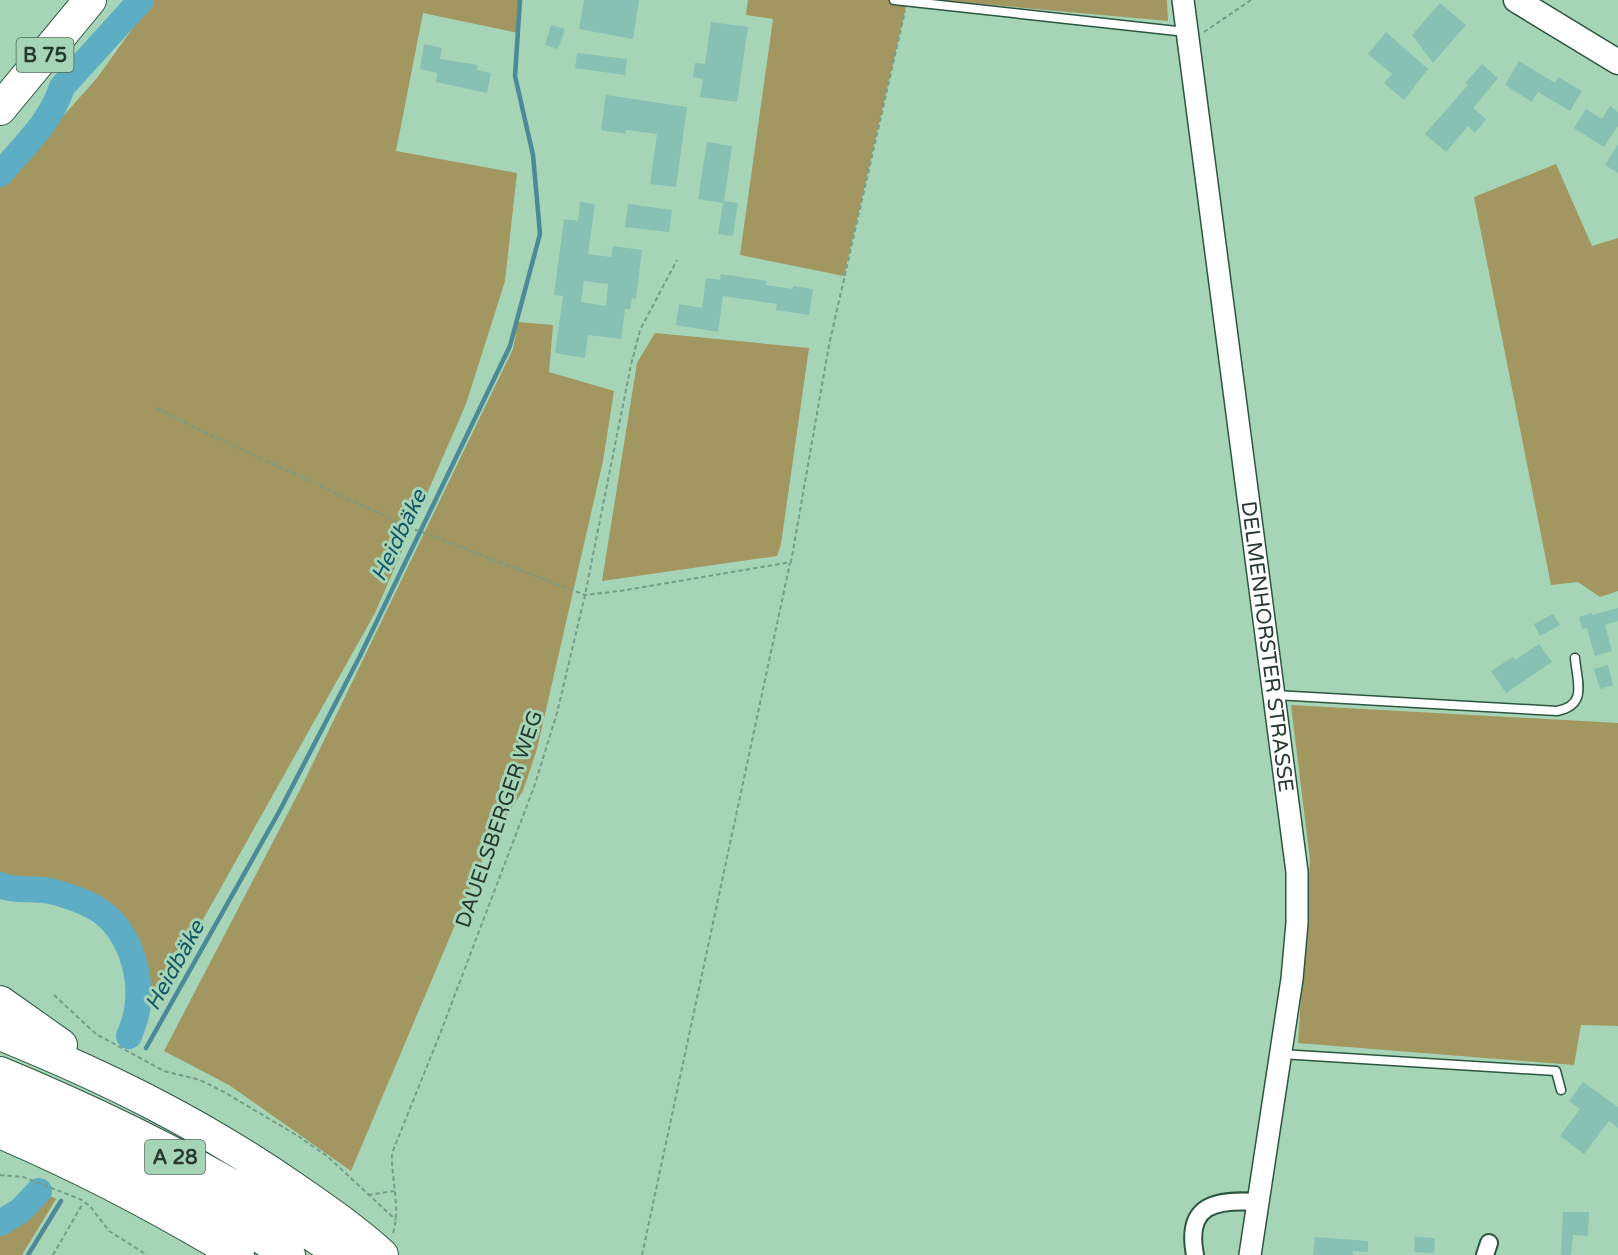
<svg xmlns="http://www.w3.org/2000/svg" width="1618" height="1255" font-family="'Varela Round',sans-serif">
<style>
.green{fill:#a29661}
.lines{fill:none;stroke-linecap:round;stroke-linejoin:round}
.stream{stroke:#4c8a97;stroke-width:4.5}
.river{stroke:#5dadc4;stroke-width:26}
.building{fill:#88c0b3;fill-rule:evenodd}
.service-casing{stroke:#2c563f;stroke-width:11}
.minor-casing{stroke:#2c563f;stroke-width:20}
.tertiary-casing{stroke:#2c563f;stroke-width:24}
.secondary-casing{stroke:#2c563f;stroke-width:27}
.motorway-casing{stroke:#2c563f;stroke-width:34}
.path{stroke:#789d86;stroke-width:2;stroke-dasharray:4.5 3;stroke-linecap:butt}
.service{stroke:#fff;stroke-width:8}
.minor{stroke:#fff;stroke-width:16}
.tertiary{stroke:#fff;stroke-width:21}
.secondary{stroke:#fff;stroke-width:24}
.motorway{stroke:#fff;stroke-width:32}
.labels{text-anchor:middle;stroke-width:6;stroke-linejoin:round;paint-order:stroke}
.shield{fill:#a6d4b7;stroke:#4c6857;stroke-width:1.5}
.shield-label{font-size:20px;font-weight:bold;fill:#26392e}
.street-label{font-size:21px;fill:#26392e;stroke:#a6d4b7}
.water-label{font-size:22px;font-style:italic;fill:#155969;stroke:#a6d4b7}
</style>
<rect width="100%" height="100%" fill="#a6d4b7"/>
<path class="green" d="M153,0H520L518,33L423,13L396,151L517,173L505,281L466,404L375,613L155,1005L147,996L130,927L105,902L78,893L13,883L0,877V187L97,78Z
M748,0H910L907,2L844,276L740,255L773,19L746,15Z
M937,0H1167L1168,21Z
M1556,164L1592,246L1618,238V591L1600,597L1578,582L1551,585L1474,197Z
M518,322L553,325L549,372L614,391L603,461L537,749L523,791L493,835L351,1171L229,1085L164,1051L301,788L513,349Z
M655,333L809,348L781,544L777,556L602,581L637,363Z
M1291,705L1618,723V1026L1581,1025L1574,1065L1298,1043L1310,860Z
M45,1193L56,1199L22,1255H0V1232L39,1203Z"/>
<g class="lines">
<path class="stream" d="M146,1048L279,812L360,656L510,346L540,234L533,155L515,76L520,0
M28,1255L61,1201"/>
<path class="river" d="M0,174C23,147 51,122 62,87L141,0
M0,885C15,892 34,887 50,891C70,896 97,905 111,920C133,943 142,980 137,1010C136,1019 132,1028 129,1036
M0,1223L20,1211L39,1191"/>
</g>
<path class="building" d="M584,0H639L633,39L579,29Z
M1440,3L1466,25L1433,63L1412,35Z
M711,22L748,27L737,102L700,97L703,79L693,77L695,63L705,64Z
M551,25L565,29L558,49L545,45Z
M1386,32L1428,69L1404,100L1384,83L1392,74L1368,54Z
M424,44L442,48L440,59L478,65L477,70L491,73L487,93L436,82L437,73L420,69Z
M577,53L627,59L625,75L575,68Z
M1519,61L1555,83L1558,77L1582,91L1570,111L1538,92L1532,102L1505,85Z
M1482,64L1498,78L1473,108L1486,119L1475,133L1468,126L1446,152L1425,134L1468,85L1465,83Z
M606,95L687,107L676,187L650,184L657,134L626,130V134L601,130Z
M1610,106L1618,112V126L1604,147L1574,128L1586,109L1602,119Z
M707,142L732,146L724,201L738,203L733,236L718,234L723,203L698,199Z
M1618,144V173L1605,165Z
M580,202L595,204L588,254L611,257L613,246L642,250L636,299L632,298L630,309H625L621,339L588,335L585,358L555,353L563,296L554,295L564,219L578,221ZM584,281L608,284L606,306L581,302Z
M628,204L672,210L669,232L625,227Z
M721,274L767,281L766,285L793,289V286L813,289L809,315L776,310L777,304L723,296L718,332L676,325L679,304L702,308L706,278L720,280Z
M1618,608V621L1605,625L1612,651L1595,656L1587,628L1582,629L1579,617L1592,613V615Z
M1553,614L1560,625L1540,636L1534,624Z
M1539,644L1552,662L1506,693L1491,671L1513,657L1515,660Z
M1608,665L1613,685L1600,689L1594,669Z
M1583,1082L1618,1107V1128L1609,1121L1584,1154L1560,1136L1580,1109L1569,1101Z
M1563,1212H1589L1588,1236L1573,1235L1571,1255H1561Z
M1315,1237L1368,1241V1252L1353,1251V1255H1313Z
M1415,1237L1435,1238L1434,1253L1414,1252Z"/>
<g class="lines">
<g class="service-casing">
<path id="service" d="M894,0L1186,32
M1275,695L1557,711C1588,705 1577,682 1575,658
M1281,1054L1556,1071L1561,1090"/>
</g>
<g class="minor-casing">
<path id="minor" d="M1195,1255C1185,1204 1216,1199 1258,1202
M1485,1255L1489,1243"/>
</g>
<g class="tertiary-casing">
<g id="tertiary">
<path id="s1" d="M1183,0L1297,872V923L1292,979L1250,1255"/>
</g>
</g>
<g class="secondary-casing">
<path id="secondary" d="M1516,0L1618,62"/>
</g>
<g class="motorway-casing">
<path id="motorway" d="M0,109L90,0
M0,1002L61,1045
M0,1034C106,1077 200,1123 295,1189C325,1210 355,1230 382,1255
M0,1073C116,1121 239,1183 342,1255
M0,1103C101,1145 197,1196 289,1255
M0,1132C82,1167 162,1209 238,1255"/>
</g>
<path class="path" d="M1204,32L1251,0
M157,408L206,433L411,528L585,595L620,591L791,562L829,345L905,11
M54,995L96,1034L164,1071L200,1080L224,1092L298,1136L327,1156L396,1220
M0,1175L23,1177L80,1199L90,1206L109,1231L147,1255
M368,1195L394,1191
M393,1233C401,1207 391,1180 392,1153L438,1039L534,787L557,713L585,595L631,365L640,330L677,260
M53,1255L83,1203
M642,1255L790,563"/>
<use href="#service" class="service"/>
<use href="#minor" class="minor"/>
<use href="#tertiary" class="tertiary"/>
<use href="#secondary" class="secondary"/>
<use href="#motorway" class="motorway"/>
</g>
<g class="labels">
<g class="shield">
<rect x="16.5" y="38" width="57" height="34" rx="4.5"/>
<rect x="145" y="1140" width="60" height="34" rx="4.5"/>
</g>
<g class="shield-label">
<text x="45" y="62">B 75</text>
<text x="175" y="1164">A 28</text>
</g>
<g class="street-label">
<text dy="7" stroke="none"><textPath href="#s1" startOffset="652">DELMENHORSTER STRASSE</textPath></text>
<text transform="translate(499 819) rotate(-71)" y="7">DAUELSBERGER WEG</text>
</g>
<g class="water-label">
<text transform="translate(398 535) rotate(-64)" y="8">Heidbäke</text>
<text transform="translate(174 965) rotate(-61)" y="8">Heidbäke</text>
</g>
</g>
</svg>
